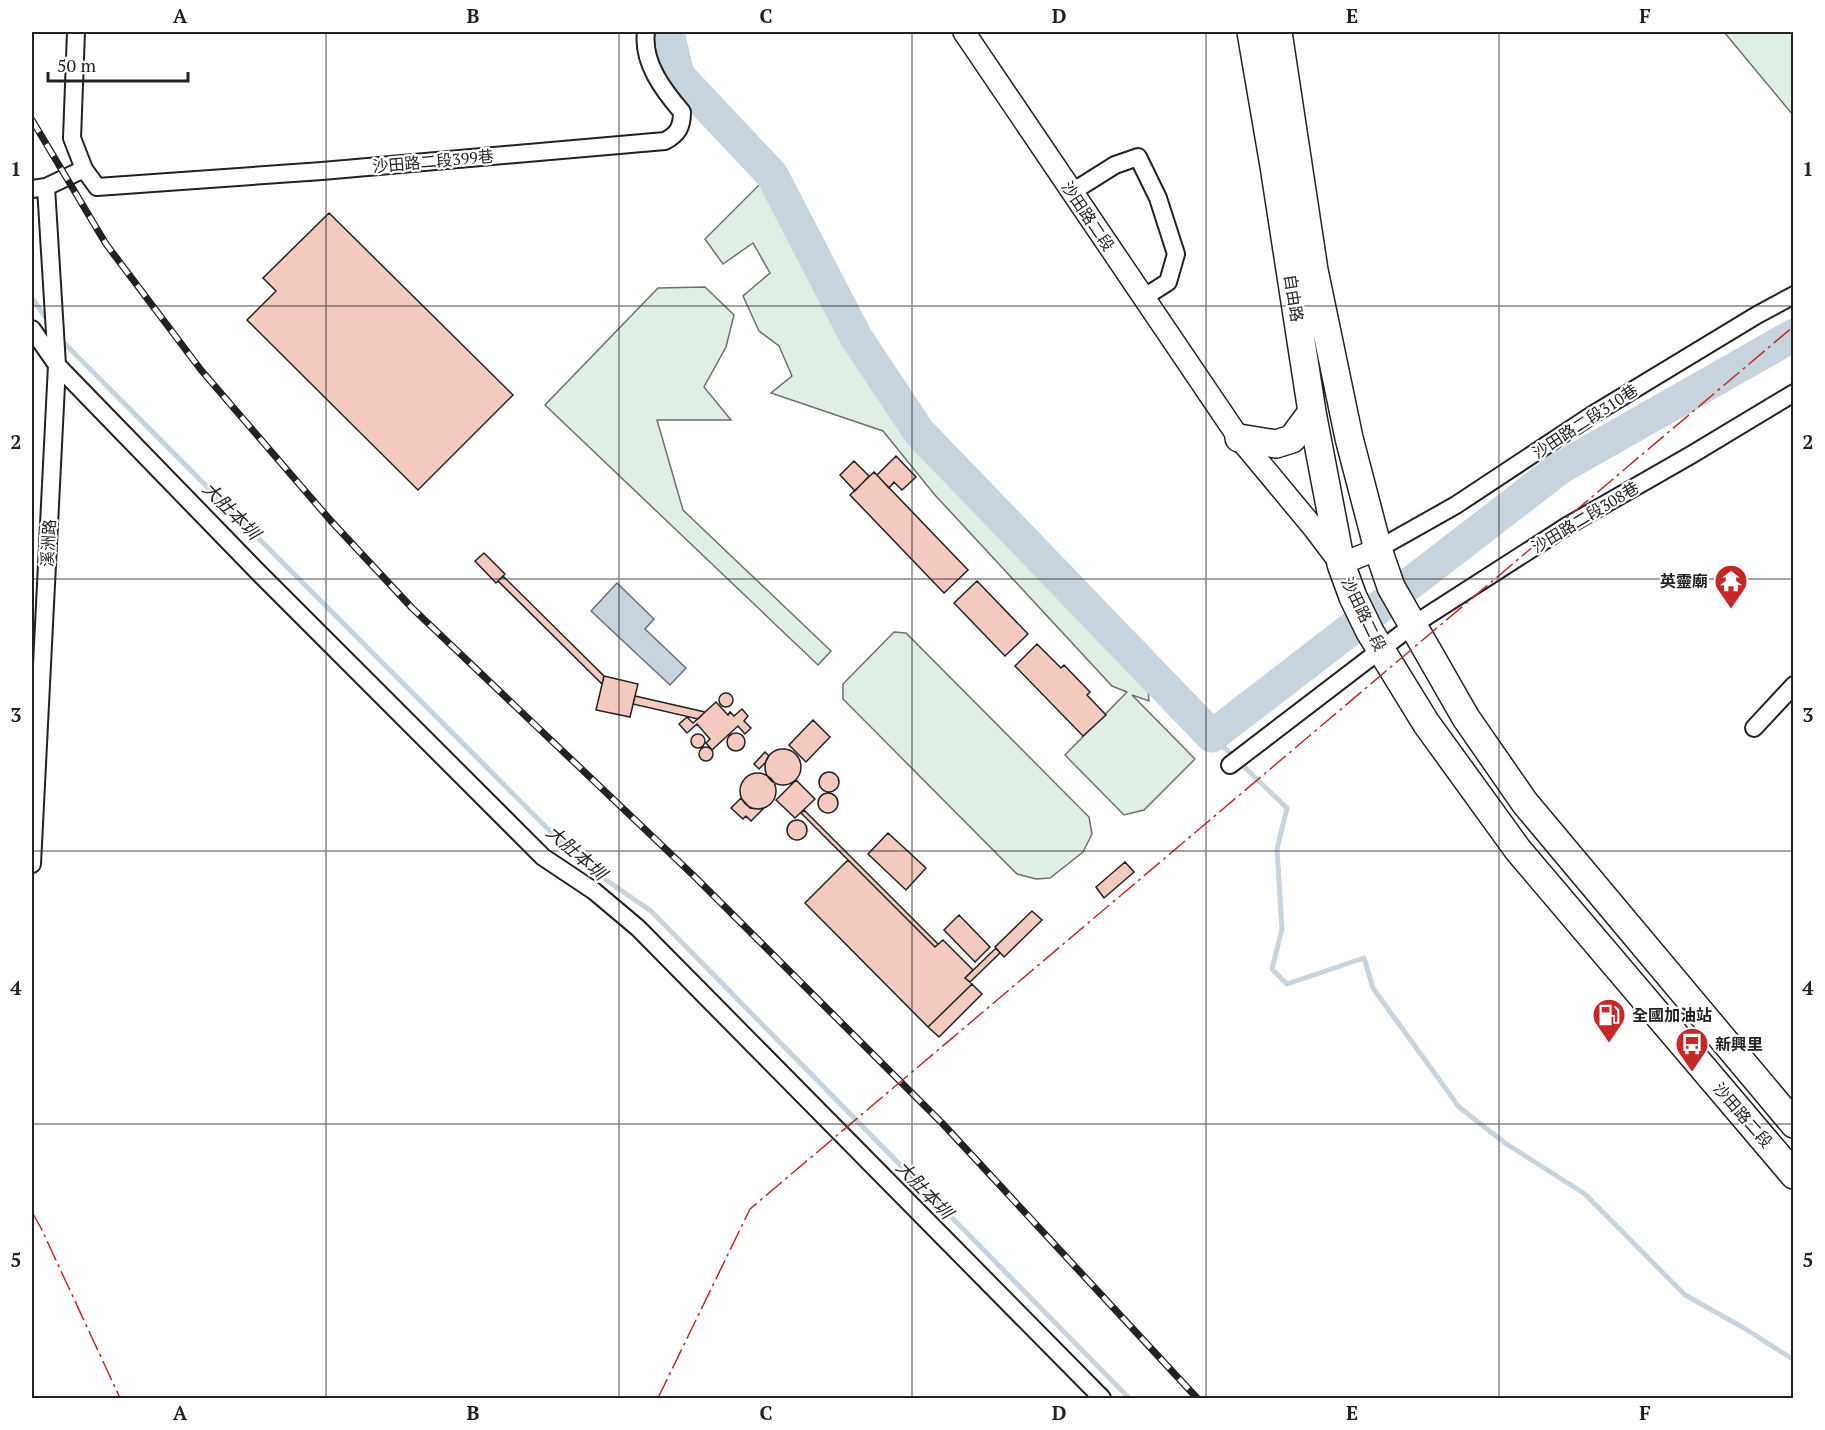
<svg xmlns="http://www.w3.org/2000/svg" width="1825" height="1430" font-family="'PT Serif','Noto Sans TC',serif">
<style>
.green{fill:#e0efe3;stroke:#6f6f6f;stroke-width:1.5}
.water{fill:#c7d3dd;stroke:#6f6f6f;stroke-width:1.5}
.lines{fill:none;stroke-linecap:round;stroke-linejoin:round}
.stream{stroke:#c7d3dd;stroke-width:5}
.river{stroke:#c7d3dd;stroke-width:33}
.building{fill:#f3c9c0;stroke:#222;stroke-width:1.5}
.minor-casing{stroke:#222;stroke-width:20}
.tertiary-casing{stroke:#222;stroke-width:24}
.primary-casing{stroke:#222;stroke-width:30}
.minor{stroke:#fff;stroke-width:16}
.tertiary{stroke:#fff;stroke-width:21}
.primary{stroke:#fff;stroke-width:27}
.rail-casing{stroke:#222;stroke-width:7}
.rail{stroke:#fff;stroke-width:4.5;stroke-dasharray:14;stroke-linecap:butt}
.power{stroke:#c62828;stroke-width:1.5;stroke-dasharray:21 4.5 3 4.5;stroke-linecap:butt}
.grid{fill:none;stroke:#222;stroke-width:1.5;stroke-opacity:0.55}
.labels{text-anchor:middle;stroke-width:4.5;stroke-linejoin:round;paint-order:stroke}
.street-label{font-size:16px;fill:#222;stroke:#fff}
.poi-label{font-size:16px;font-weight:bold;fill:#222;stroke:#fff;text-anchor:start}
.water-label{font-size:18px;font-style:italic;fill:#222;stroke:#fff}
.neatline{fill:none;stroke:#222;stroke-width:2}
.grid-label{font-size:20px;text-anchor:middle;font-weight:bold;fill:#222}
</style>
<rect width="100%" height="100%" fill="#fff"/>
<path class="green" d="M1724,32H1793V115Z
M769,175L836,311L893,401L1146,661L1149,701L1132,695L1195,759L1144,810L1124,815L1065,755L1127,692L1112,686L934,494L883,431L771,393L792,376L779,346L759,331L743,296L770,273L753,243L723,264L705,239Z
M705,287L734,315L726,347L704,387L731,420H657L683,510L831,651L818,665L545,405L658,288Z
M894,632L906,633L1089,817L1092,834L1083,852L1050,878L1036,879L1017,874L843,699V684Z"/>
<path class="water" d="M617,583L654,619L645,629L686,668L670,685L591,611Z"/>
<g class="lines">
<path class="stream" d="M32,298L50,324
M60,339L583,864L651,911L1129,1398
M1212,736L1287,808L1277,849L1282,929L1272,969L1287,984L1364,958L1373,988L1459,1107L1505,1143L1585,1194L1685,1295L1744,1328L1794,1360"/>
<path class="river" d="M668,32L678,75L772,175L856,337L919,432L1212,736L1560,468L1794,335"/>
</g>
<path class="building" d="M329,213L513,395L418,490L247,320L276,291L263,278Z
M896,456L916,477L902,490L894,482L889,488L877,475Z
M854,461L869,476L855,491L840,475Z
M874,472L968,570L944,593L850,495Z
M484,553L505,574L496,583L475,561Z
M503,576L604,676L602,684L498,581Z
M977,581L1028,634L1005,656L954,603Z
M1037,644L1061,668L1064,665L1090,692L1087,695L1106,715L1083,736L1015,666Z
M604,676L638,684L630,717L596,710Z
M719 700a7 7 0 1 1 14 0a7 7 0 1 1-14 0Z
M635,696L705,712L698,719L633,704Z
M716,702L728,715L730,712L734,716L742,709L748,716L744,721L751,728L745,734L738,726L712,750L706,743L710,739L697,724L687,733L679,724L687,717L693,723Z
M813,720L830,737L806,762L789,745Z
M727 742a9 9 0 1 1 18 0a9 9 0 1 1-18 0Z
M691 741a7 7 0 1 1 14 0a7 7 0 1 1-14 0Z
M699 754a7 7 0 1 1 14 0a7 7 0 1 1-14 0Z
M765 767a18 18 0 1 1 36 0a18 18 0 1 1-36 0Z
M765,752L769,756L765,763L759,769L754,764Z
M819 782a10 10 0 1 1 20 0a10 10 0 1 1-20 0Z
M740 791a18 18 0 1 1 36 0a18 18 0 1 1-36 0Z
M796,780L815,799L795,818L776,800Z
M818 803a10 10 0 1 1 20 0a10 10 0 1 1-20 0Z
M741,798L750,808L758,809L764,808L751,821L746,816L743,819L731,808Z
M804,810L938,944L935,947L801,813Z
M787 830a10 10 0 1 1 20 0a10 10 0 1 1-20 0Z
M888,833L926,868L906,890L868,854Z
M848,860L935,947L943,940L973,970L965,978L972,984L928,1027L805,903Z
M1125,862L1134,872L1104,898L1096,887Z
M1032,911L1042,920L1004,957L995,947Z
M959,915L990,947L975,962L944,930Z
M996,948L1000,953L970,982L965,978Z
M972,984L982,994L939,1037L928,1027Z"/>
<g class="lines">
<g class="minor-casing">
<path id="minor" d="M76,32L72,138L84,169L97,187L322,171L665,141C678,134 682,127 682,112C663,90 642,62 646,32
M32,189L46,187L84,169
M1072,192L1115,165L1138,157L1158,198L1176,254L1168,282L1143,298
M32,329L57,365L258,572L543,857L594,891L638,928L1102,1398
M1378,549L1456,505L1592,415L1757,315L1794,295
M1754,728L1794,685
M1230,765L1413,625L1567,526L1691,455L1794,393
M32,864L57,365L46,187"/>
</g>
<g class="tertiary-casing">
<path id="tertiary" d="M964,32L1239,438L1313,527L1341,564L1378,549"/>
</g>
<g class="primary-casing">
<path id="primary" d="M1251,32L1274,166L1312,412L1341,564L1353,597L1370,632L1426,723L1518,850L1794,1175
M1278,32L1314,270L1349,438L1378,549L1391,587L1466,718L1525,803L1794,1124
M1239,438L1276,444L1292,439L1312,412"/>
</g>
<use href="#minor" class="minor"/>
<use href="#tertiary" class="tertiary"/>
<use href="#primary" class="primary"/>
<g class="rail-casing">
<path id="rail" d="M32,120L106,244L201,370L331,521L412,608L694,876L942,1123L1197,1398"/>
</g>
<use href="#rail" class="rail"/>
<path class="power" d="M32,1212L41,1228L120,1398
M658,1398L750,1209L1794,326"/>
</g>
<path class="grid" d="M326,32V1398M619,32V1398M912,32V1398M1206,32V1398M1499,32V1398M32,306H1794M32,579H1794M32,851H1794M32,1124H1794"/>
<defs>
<g id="temple-pin" transform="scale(1.725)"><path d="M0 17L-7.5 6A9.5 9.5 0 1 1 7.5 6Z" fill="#c62828" stroke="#fff"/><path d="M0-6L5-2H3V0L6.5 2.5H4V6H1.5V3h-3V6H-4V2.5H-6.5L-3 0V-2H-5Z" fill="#fff"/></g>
<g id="fuel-pin" transform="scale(1.725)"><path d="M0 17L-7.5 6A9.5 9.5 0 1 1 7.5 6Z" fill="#c62828" stroke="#fff"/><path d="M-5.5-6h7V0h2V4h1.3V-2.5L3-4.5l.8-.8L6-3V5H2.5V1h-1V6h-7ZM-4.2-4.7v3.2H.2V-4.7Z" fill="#fff"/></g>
<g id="bus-pin" transform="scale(1.725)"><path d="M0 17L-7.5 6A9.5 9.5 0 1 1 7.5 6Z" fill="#c62828" stroke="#fff"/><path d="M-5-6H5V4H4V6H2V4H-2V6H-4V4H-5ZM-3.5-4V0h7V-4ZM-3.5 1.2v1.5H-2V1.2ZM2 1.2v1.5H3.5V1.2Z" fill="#fff"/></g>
</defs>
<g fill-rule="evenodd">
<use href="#temple-pin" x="1731" y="581"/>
<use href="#fuel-pin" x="1609" y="1015"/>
<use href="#bus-pin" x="1692" y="1044"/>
</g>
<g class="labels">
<g class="street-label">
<text transform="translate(433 161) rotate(-5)" y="6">沙田路二段399巷</text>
<text transform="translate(1088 216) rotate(56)" y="6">沙田路二段</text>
<text transform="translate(1294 298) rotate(81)" y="6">自由路</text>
<text transform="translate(1585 421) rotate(-33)" y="6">沙田路二段310巷</text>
<text transform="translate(1585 517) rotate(-31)" y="6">沙田路二段308巷</text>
<text transform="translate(48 543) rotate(-87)" y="6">溪洲路</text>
<text transform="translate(1364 614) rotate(64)" y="6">沙田路二段</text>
<text transform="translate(1743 1115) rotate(49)" y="6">沙田路二段</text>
</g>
<g class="poi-label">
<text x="1708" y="587" text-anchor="end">英靈廟</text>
<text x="1632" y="1021">全國加油站</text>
<text x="1715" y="1050">新興里</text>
</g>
<g class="water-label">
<text transform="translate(231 511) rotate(45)" y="6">大肚本圳</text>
<text transform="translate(576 853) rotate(41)" y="6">大肚本圳</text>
<text transform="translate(924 1190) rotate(46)" y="6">大肚本圳</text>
</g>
</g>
<rect width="1825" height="1430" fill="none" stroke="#ffffff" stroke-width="66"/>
<path d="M48 72v9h140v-9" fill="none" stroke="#222222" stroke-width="3"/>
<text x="57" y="72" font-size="18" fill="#222222" stroke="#ffffff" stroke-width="4.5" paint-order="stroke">50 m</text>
<rect x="33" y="33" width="1759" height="1364" class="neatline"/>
<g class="grid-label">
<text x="180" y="23">A</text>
<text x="473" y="23">B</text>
<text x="766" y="23">C</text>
<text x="1059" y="23">D</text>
<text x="1352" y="23">E</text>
<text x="1645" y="23">F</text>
<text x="16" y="176">1</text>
<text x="1808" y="176">1</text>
<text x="16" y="449">2</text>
<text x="1808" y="449">2</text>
<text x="16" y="722">3</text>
<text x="1808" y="722">3</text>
<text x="16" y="995">4</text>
<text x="1808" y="995">4</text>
<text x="16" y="1267">5</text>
<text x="1808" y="1267">5</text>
<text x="180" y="1420">A</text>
<text x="473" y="1420">B</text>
<text x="766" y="1420">C</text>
<text x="1059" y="1420">D</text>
<text x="1352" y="1420">E</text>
<text x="1645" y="1420">F</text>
</g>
</svg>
